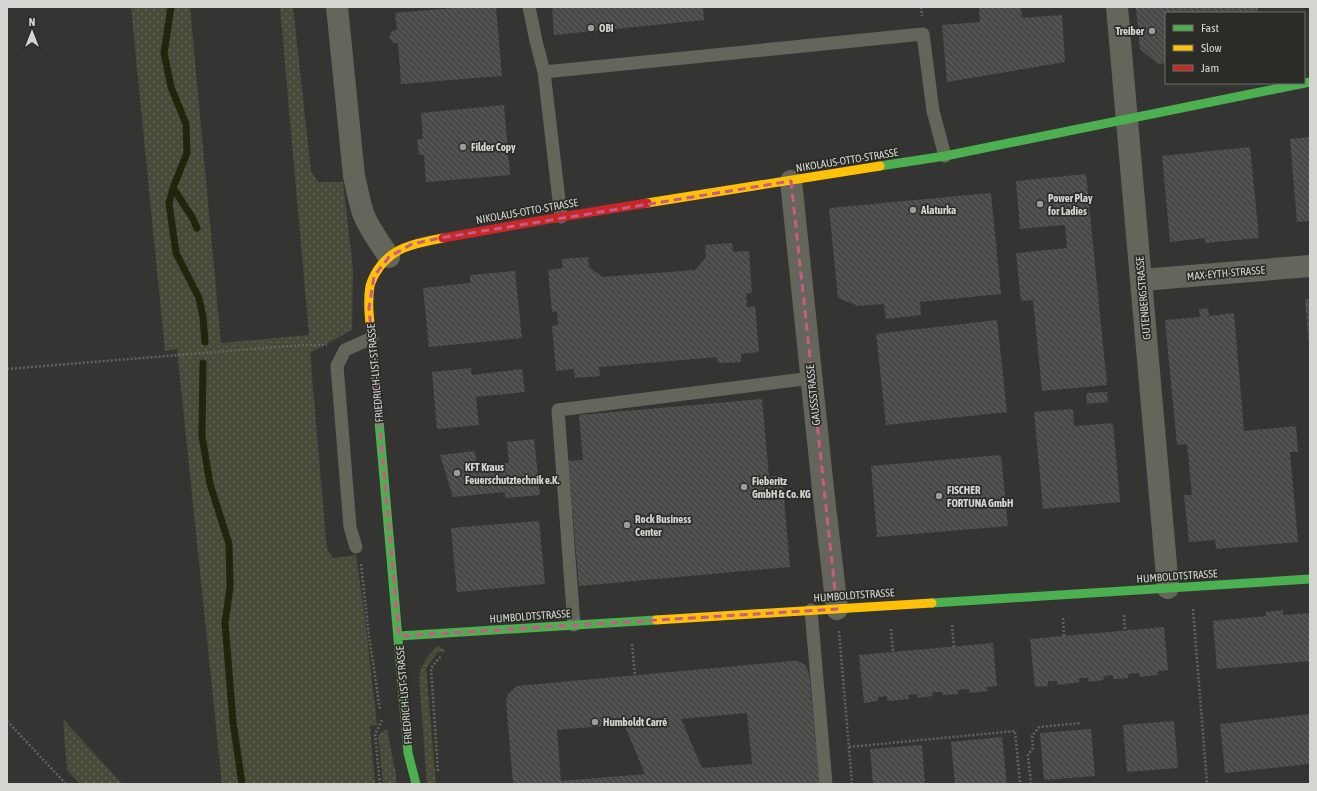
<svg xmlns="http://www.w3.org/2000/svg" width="1317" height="791" font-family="'Asap Condensed',sans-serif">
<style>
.grass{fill:url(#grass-dots)}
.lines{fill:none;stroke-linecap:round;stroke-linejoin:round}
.stream{stroke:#22240b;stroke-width:7}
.building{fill:url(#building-back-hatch);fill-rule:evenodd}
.path{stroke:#62635c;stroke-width:2.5;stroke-dasharray:2 2;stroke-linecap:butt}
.lane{stroke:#64665b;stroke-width:13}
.street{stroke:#64665b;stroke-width:22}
.fast{stroke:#4caf50;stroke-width:9}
.slow{stroke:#ffc107;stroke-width:9}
.jam{stroke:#c62828;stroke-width:9}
.marked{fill:none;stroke:#c85a84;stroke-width:3;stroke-dasharray:8 5;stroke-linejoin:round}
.poi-dot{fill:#9c9d99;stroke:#2b2c27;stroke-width:1.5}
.labels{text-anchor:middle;stroke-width:3.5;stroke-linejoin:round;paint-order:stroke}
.poi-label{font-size:11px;font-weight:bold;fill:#d4d5d1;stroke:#2b2c27;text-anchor:start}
.street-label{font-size:11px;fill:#d4d5d1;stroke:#2b2c27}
</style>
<defs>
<pattern id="grass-dots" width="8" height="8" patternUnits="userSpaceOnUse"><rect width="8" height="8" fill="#494b3a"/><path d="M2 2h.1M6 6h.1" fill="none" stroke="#626455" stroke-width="1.8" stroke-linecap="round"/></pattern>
<pattern id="building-back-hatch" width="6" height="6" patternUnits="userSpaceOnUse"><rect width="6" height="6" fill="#494947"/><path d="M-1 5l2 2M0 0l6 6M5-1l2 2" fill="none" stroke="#626260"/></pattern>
</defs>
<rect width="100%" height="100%" fill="#343532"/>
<path class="grass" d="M131,7H190L221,343L309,335L280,7H293L311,171L318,182H343L353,270L352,330L310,353L327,550L333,558L356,555L364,610L377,725L370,726L375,784H222L177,349L165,351Z
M438,646L443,649L446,652H438L426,668L436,784H427L419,676C423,662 427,656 438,646Z
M63,719L122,784H80L67,770Z
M387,729L396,775V784H383L378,735Z"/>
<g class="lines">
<path class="stream" d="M171,7L164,53L171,87L186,124L187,153L173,188L169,203L176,253L199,298L203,317L205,342
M173,188L192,217L197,228
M203,363L202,436L210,484L229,544L230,587L225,623L233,722L242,784"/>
</g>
<path class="building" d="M465,7H496L502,76L401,84L398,43H393L389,37L392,31L397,30L395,13Z
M552,7H703L704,20L554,35Z
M979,7H1021L1022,18L1062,15L1065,62L947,82L942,25L980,22Z
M1136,7H1258V13H1166V63L1158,64L1140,49Z
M504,105L510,175L426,182L424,155H419L417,139H423L421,113Z
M1310,137V221L1297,222L1290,139Z
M1250,147L1259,238L1205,243V238L1170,242L1162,156Z
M1086,174L1107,385L1042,391L1033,300L1021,301L1016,253L1067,248L1065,225L1020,229L1016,181Z
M991,193L1001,294L920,302L921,315L886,319L884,304L858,306L838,298L829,208Z
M732,243L733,252L749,251L752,293L746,294L747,307L755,306L759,352L741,354V362L718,363L717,357L599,367L600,376L575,378L574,369L556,371L552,326L558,325L557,311L552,312L548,270L563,268L562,259L588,257L589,267L602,277L695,270L706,257L705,245Z
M515,271L522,338L429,347L423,288L470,283V275Z
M1305,299H1310V346H1309Z
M1208,308L1209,316L1234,313L1244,431L1296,426L1298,452H1290L1298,542L1216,549L1215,540L1189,542L1184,495H1192L1187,444L1177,445L1165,320L1200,317L1199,309Z
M997,320L1007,412L886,425L876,334Z
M471,368L472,375L522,369L525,392L476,397L479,425L437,429L432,372Z
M1107,392L1108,402L1087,404L1086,393Z
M762,399L769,477L782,475L790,567L579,586L568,461L583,460L579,415Z
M1073,409L1074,426L1113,423L1120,502L1043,509L1034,412Z
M534,439L540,495L505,498V492L453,497L440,455L475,451L477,466L509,463L507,442Z
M1001,455L1008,526L877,537L871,466Z
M539,521L545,584L457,592L451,528Z
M1283,610V615L1309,613L1310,661L1217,669L1213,621L1266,616V612Z
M1164,627L1168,670L1158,671V675L1139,677V673L1128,674V678L1113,679V675L1103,676L1104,680L1089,682L1088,678H1079L1080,682L1057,685V681H1048V686L1035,687L1030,639Z
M993,643L997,686L987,687L988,691L969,693V689L957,690L958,694L942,695V692H932L933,696L918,698L917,694L908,695L909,699L887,701V696L878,697V701L864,703L859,655Z
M791,661H798L805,665L809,673L820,784H513L506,701L508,694L517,686ZM747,713L752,764L702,768L681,719ZM624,724L645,774L561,781L557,730Z
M1310,714V764L1225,773L1220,724Z
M1174,721L1178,768L1127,772L1123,725Z
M1091,729L1095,776L1044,780L1040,733Z
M1002,737L1007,784H955L951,742Z
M922,745L925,784H873L870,749Z"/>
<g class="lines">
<path class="path" d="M921,7L922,16
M7,369L302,345H327
M361,564L369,636L380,710
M1193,609L1207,784
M1124,615L1125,630
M1063,618L1064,636
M952,625L954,647
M891,629L893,652
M839,631L852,784
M632,644L635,675
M7,721L66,784
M849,747L1015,731L1020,784
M438,771L431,668L439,658L441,657
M380,784L375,734L382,720
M1031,784L1028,755L1033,748L1032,736L1039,727L1081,723"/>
<path class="lane" d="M529,7L536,41L544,72L561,217
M544,72L923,34L933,111L945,156
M356,547L350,527L337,366L345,350L372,338
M811,610L826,784
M574,625L558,410L812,378"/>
<path class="street" d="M337,7L354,176C357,188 359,201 363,213C369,229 380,243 389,257
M1117,7L1168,588
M791,181L823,489L837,609
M1142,280L1310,266"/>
<path class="fast" d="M880,166L945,156L1310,82
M372,341L408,753L416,784
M932,603L1310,579
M399,636L656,620"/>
<path class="slow" d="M647,203L880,166
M372,341C370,323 367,304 370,286C371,282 373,278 375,274C390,247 416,243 443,238
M656,620L932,603"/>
<path class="jam" d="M443,238L561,217L647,203"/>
</g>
<path class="marked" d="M791,181L837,609L399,636L369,308L374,276L389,257L412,244L440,238Z"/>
<g class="poi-dot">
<circle cx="591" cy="28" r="4"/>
<circle cx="1152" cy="31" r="4"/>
<circle cx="463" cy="147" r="4"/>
<circle cx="1040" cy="204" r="4"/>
<circle cx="913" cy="210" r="4"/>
<circle cx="457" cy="473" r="4"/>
<circle cx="744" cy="487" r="4"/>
<circle cx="939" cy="496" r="4"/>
<circle cx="627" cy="525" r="4"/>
<circle cx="595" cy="722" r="4"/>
</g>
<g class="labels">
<g class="poi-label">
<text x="599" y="32">OBI</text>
<text x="1144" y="35" text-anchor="end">Treiber</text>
<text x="471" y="151">Filder Copy</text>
<text x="1048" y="202">Power Play<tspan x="1048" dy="13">for Ladies</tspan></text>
<text x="921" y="214">Alaturka</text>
<text x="465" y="471">KFT Kraus<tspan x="465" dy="13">Feuerschutztechnik e.K.</tspan></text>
<text x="752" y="485">Fieberitz<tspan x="752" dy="13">GmbH &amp; Co. KG</tspan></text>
<text x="947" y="494">FISCHER<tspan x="947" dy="13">FORTUNA GmbH</tspan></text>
<text x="635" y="523">Rock Business<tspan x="635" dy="13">Center</tspan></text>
<text x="603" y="726">Humboldt Carré</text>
</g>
<g class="street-label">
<text transform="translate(847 160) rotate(-9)" y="4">NIKOLAUS-OTTO-STRASSE</text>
<text transform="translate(527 211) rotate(-10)" y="4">NIKOLAUS-OTTO-STRASSE</text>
<text transform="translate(1226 273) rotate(-5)" y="4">MAX-EYTH-STRASSE</text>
<text transform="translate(1143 298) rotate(-95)" y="4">GUTENBERGSTRASSE</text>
<text transform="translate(375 373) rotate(-95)" y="4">FRIEDRICH-LIST-STRASSE</text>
<text transform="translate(813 395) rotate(-96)" y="4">GAUSSSTRASSE</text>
<text transform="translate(1177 576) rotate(-4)" y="4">HUMBOLDTSTRASSE</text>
<text transform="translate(854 595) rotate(-4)" y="4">HUMBOLDTSTRASSE</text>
<text transform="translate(530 616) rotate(-4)" y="4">HUMBOLDTSTRASSE</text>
<text transform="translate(404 695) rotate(-95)" y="4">FRIEDRICH-LIST-STRASSE</text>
</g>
</g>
<rect width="1317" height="791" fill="none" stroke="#d4d5d1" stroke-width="16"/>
<rect x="1165" y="12" width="140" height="72" fill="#2b2c27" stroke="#6f706b"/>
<rect x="1173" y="25" width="20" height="6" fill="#4caf50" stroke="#6f706b"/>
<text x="1201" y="32" font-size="12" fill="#d4d5d1">Fast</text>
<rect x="1173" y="45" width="20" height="6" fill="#ffc107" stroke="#6f706b"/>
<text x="1201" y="52" font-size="12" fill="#d4d5d1">Slow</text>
<rect x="1173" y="65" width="20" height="6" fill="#c62828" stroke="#6f706b"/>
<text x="1201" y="72" font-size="12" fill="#d4d5d1">Jam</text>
<g transform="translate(32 32)" stroke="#2b2c27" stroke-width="3" paint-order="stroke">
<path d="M0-3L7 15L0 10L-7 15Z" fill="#d4d5d1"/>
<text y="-6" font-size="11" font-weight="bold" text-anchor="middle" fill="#d4d5d1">N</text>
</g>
</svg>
